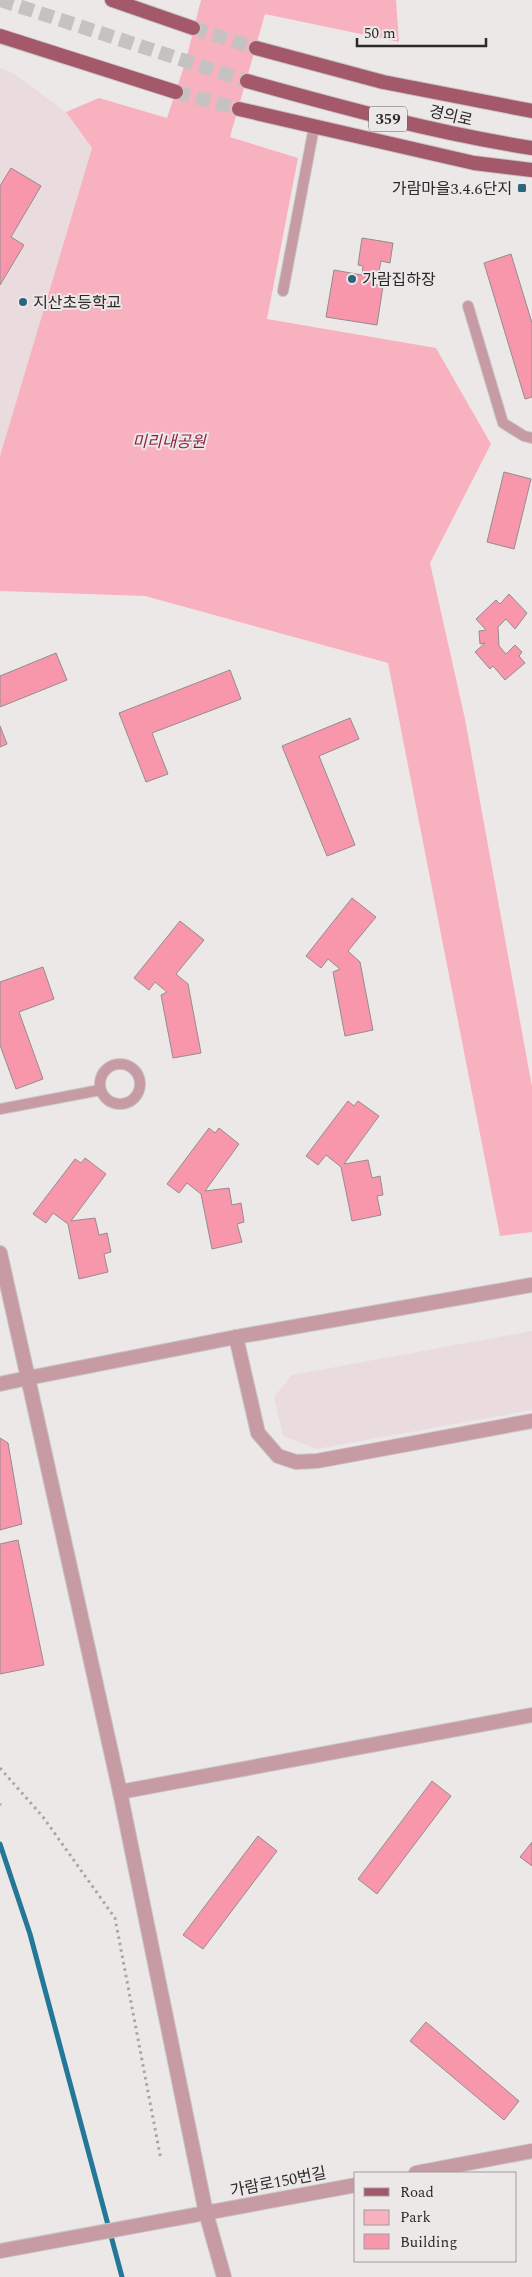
<svg xmlns="http://www.w3.org/2000/svg" width="532" height="2277" font-family="Spectral,'Noto Sans KR',serif">
<style>
.built{fill:#eadbde}
.green{fill:#f8b1bf}
.lines{fill:none;stroke-linecap:round;stroke-linejoin:round}
.stream{stroke:#247897;stroke-width:5}
.building{fill:#f897ac;stroke:#928d8e}
.primary-tunnel{stroke:#c6c2c2;stroke-width:14;stroke-dasharray:14 7;stroke-linecap:butt}
.service-casing{stroke:#cac6c6;stroke-width:12}
.minor-casing{stroke:#cac6c6;stroke-width:16}
.tertiary-casing{stroke:#cac6c6;stroke-width:16}
.primary-casing{stroke:#cac6c6;stroke-width:16}
.path{stroke:#a9a5a5;stroke-width:3;stroke-dasharray:2.5 4;stroke-linecap:butt}
.service{stroke:#c79ba3;stroke-width:10}
.minor{stroke:#c79ba3;stroke-width:14}
.tertiary{stroke:#c79ba3;stroke-width:14}
.primary{stroke:#a4596a;stroke-width:14}
.poi-dot{fill:#2b667e;stroke:#ede8e8;stroke-width:2}
.labels{text-anchor:middle;stroke-width:4;stroke-linejoin:round;paint-order:stroke}
.shield{fill:#ede8e8;stroke:#666263;stroke-width:1}
.shield-label{font-size:15px;font-weight:bold;fill:#2c292a}
.street-label{font-size:16px;fill:#2c292a;stroke:#ede8e8}
.poi-label{font-size:16px;fill:#2c292a;stroke:#ede8e8;text-anchor:start}
.park-label{font-size:16px;font-style:italic;fill:#8f1f44;stroke:#ede8e8}
</style>
<rect width="100%" height="100%" fill="#ede8e8"/>
<path class="built" d="M0,68L13,73L66,112L92,148L0,456Z
M532,1331V1410L317,1449L283,1436L274,1397L292,1375Z"/>
<path class="green" d="M201,0H396L399,42L265,14L230,137L298,158L267,319L436,348L491,444L430,563L465,719L532,1087V1232L500,1236L388,663L145,596L0,591V456L92,148L66,112L99,98L167,118L186,60Z"/>
<g class="lines">
<path class="stream" d="M0,1844L30,1934L122,2277"/>
</g>
<path class="building" d="M11,168L41,186L11,237L24,245L0,285V186Z
M362,238L393,243L390,263L381,261L379,271H373L371,284L383,286L377,325L326,317L334,270L362,275L363,266L358,265Z
M511,254L532,323V397L525,399L484,263Z
M504,472L531,479L514,549L487,542Z
M509,594L527,613L515,629L506,619L498,627L499,646L506,654L515,645L522,652L519,656L525,663L505,680L493,666L490,669L475,652L485,643L480,644L479,631L486,630L476,619L496,600L500,604Z
M56,653L67,680L0,707V676Z
M230,670L241,699L152,733L168,774L146,782L119,713Z
M350,718L359,739L319,756L355,845L327,856L282,746Z
M0,726L7,744L0,747Z
M352,898L376,917L348,951L360,962L373,1030L345,1036L333,972L340,969L328,959L321,968L306,956Z
M180,921L204,940L176,974L188,984L201,1053L173,1058L161,995L167,992L155,982L149,990L134,978Z
M43,967L54,999L19,1012L43,1079L16,1089L0,1045V982Z
M348,1101L354,1106L358,1101L379,1116L344,1164L368,1160L372,1178L380,1176L383,1195L377,1196L381,1215L352,1221L341,1167L326,1155L318,1165L306,1156Z
M209,1128L215,1133L219,1128L239,1144L205,1191L229,1188L232,1205L241,1203L244,1222L237,1224L242,1242L212,1249L201,1194L187,1183L179,1193L167,1184Z
M85,1158L106,1174L71,1221L95,1218L99,1235L107,1233L111,1252L104,1254L108,1272L79,1279L68,1224L53,1213L46,1223L33,1214L75,1159L81,1163Z
M0,1438L8,1443L22,1524L0,1530Z
M18,1540L44,1665L0,1674V1544Z
M432,1781L451,1796L377,1894L358,1879Z
M258,1836L277,1851L203,1949L183,1935Z
M532,1842V1866L520,1857Z
M426,2022L519,2101L504,2120L410,2041Z"/>
<g class="lines">
<path class="primary-tunnel" d="M0,0L247,81
M193,28L256,48
M176,92L239,109"/>
<g class="service-casing">
<path id="service" d="M283,291L314,127
M468,306L503,423L524,436L532,438
M100 1084a20 20 0 1 1 40 0a20 20 0 1 1-40 0Z
M0,1109L100,1090"/>
</g>
<g class="minor-casing">
<path id="minor" d="M0,1253L28,1378L0,1384
M236,1337L258,1433L278,1456L296,1462L317,1461L532,1421
M120,1792L532,1715
M206,2213L224,2277"/>
</g>
<g class="tertiary-casing">
<path id="tertiary" d="M416,2173L532,2151
M206,2213L120,1792L28,1378L236,1337L532,1285
M0,2251L356,2185"/>
</g>
<g class="primary-casing">
<path id="primary" d="M112,0L193,28
M0,36L176,92
M256,48L383,82L532,111
M247,81C341,107 435,133 532,148
M239,109L474,163L532,170"/>
</g>
<path class="path" d="M0,1768L43,1817L115,1918L161,2160
M0,1804L1,1805"/>
<use href="#service" class="service"/>
<use href="#minor" class="minor"/>
<use href="#tertiary" class="tertiary"/>
<use href="#primary" class="primary"/>
</g>
<g class="poi-dot">
<rect x="517" y="183" width="10" height="10" rx="2.5"/>
<circle cx="352" cy="279" r="5"/>
<circle cx="23" cy="302" r="5"/>
</g>
<g class="labels">
<rect class="shield" x="369" y="106.5" width="38" height="25" rx="4"/>
<g class="shield-label">
<text x="388" y="124">359</text>
</g>
<g class="street-label">
<text transform="translate(451 115) rotate(13)" y="6">경의로</text>
<text transform="translate(278 2181) rotate(-11)" y="6">가람로150번길</text>
</g>
<g class="poi-label">
<text x="512" y="194" text-anchor="end">가람마을3.4.6단지</text>
<text x="362" y="285">가람집하장</text>
<text x="33" y="308">지산초등학교</text>
</g>
<g class="park-label">
<text x="169" y="447">미리내공원</text>
</g>
</g>
<rect x="354" y="2172" width="162" height="90" fill="#ede8e8" stroke="#a09c9c"/>
<rect x="364" y="2188" width="25" height="8" fill="#a4596a" stroke="#a09c9c"/>
<text x="400" y="2197" font-size="15" fill="#2c292a">Road</text>
<rect x="364" y="2210" width="25" height="15" fill="#f8b1bf" stroke="#a09c9c"/>
<text x="400" y="2222" font-size="15" fill="#2c292a">Park</text>
<rect x="364" y="2234" width="25" height="15" fill="#f897ac" stroke="#a09c9c"/>
<text x="400" y="2247" font-size="15" fill="#2c292a">Building</text>
<path d="M357 38v8h129v-8" fill="none" stroke="#2c292a" stroke-width="2.5"/>
<text x="364" y="38" font-size="15" fill="#2c292a" stroke="#ede8e8" stroke-width="4" paint-order="stroke">50 m</text>
</svg>
